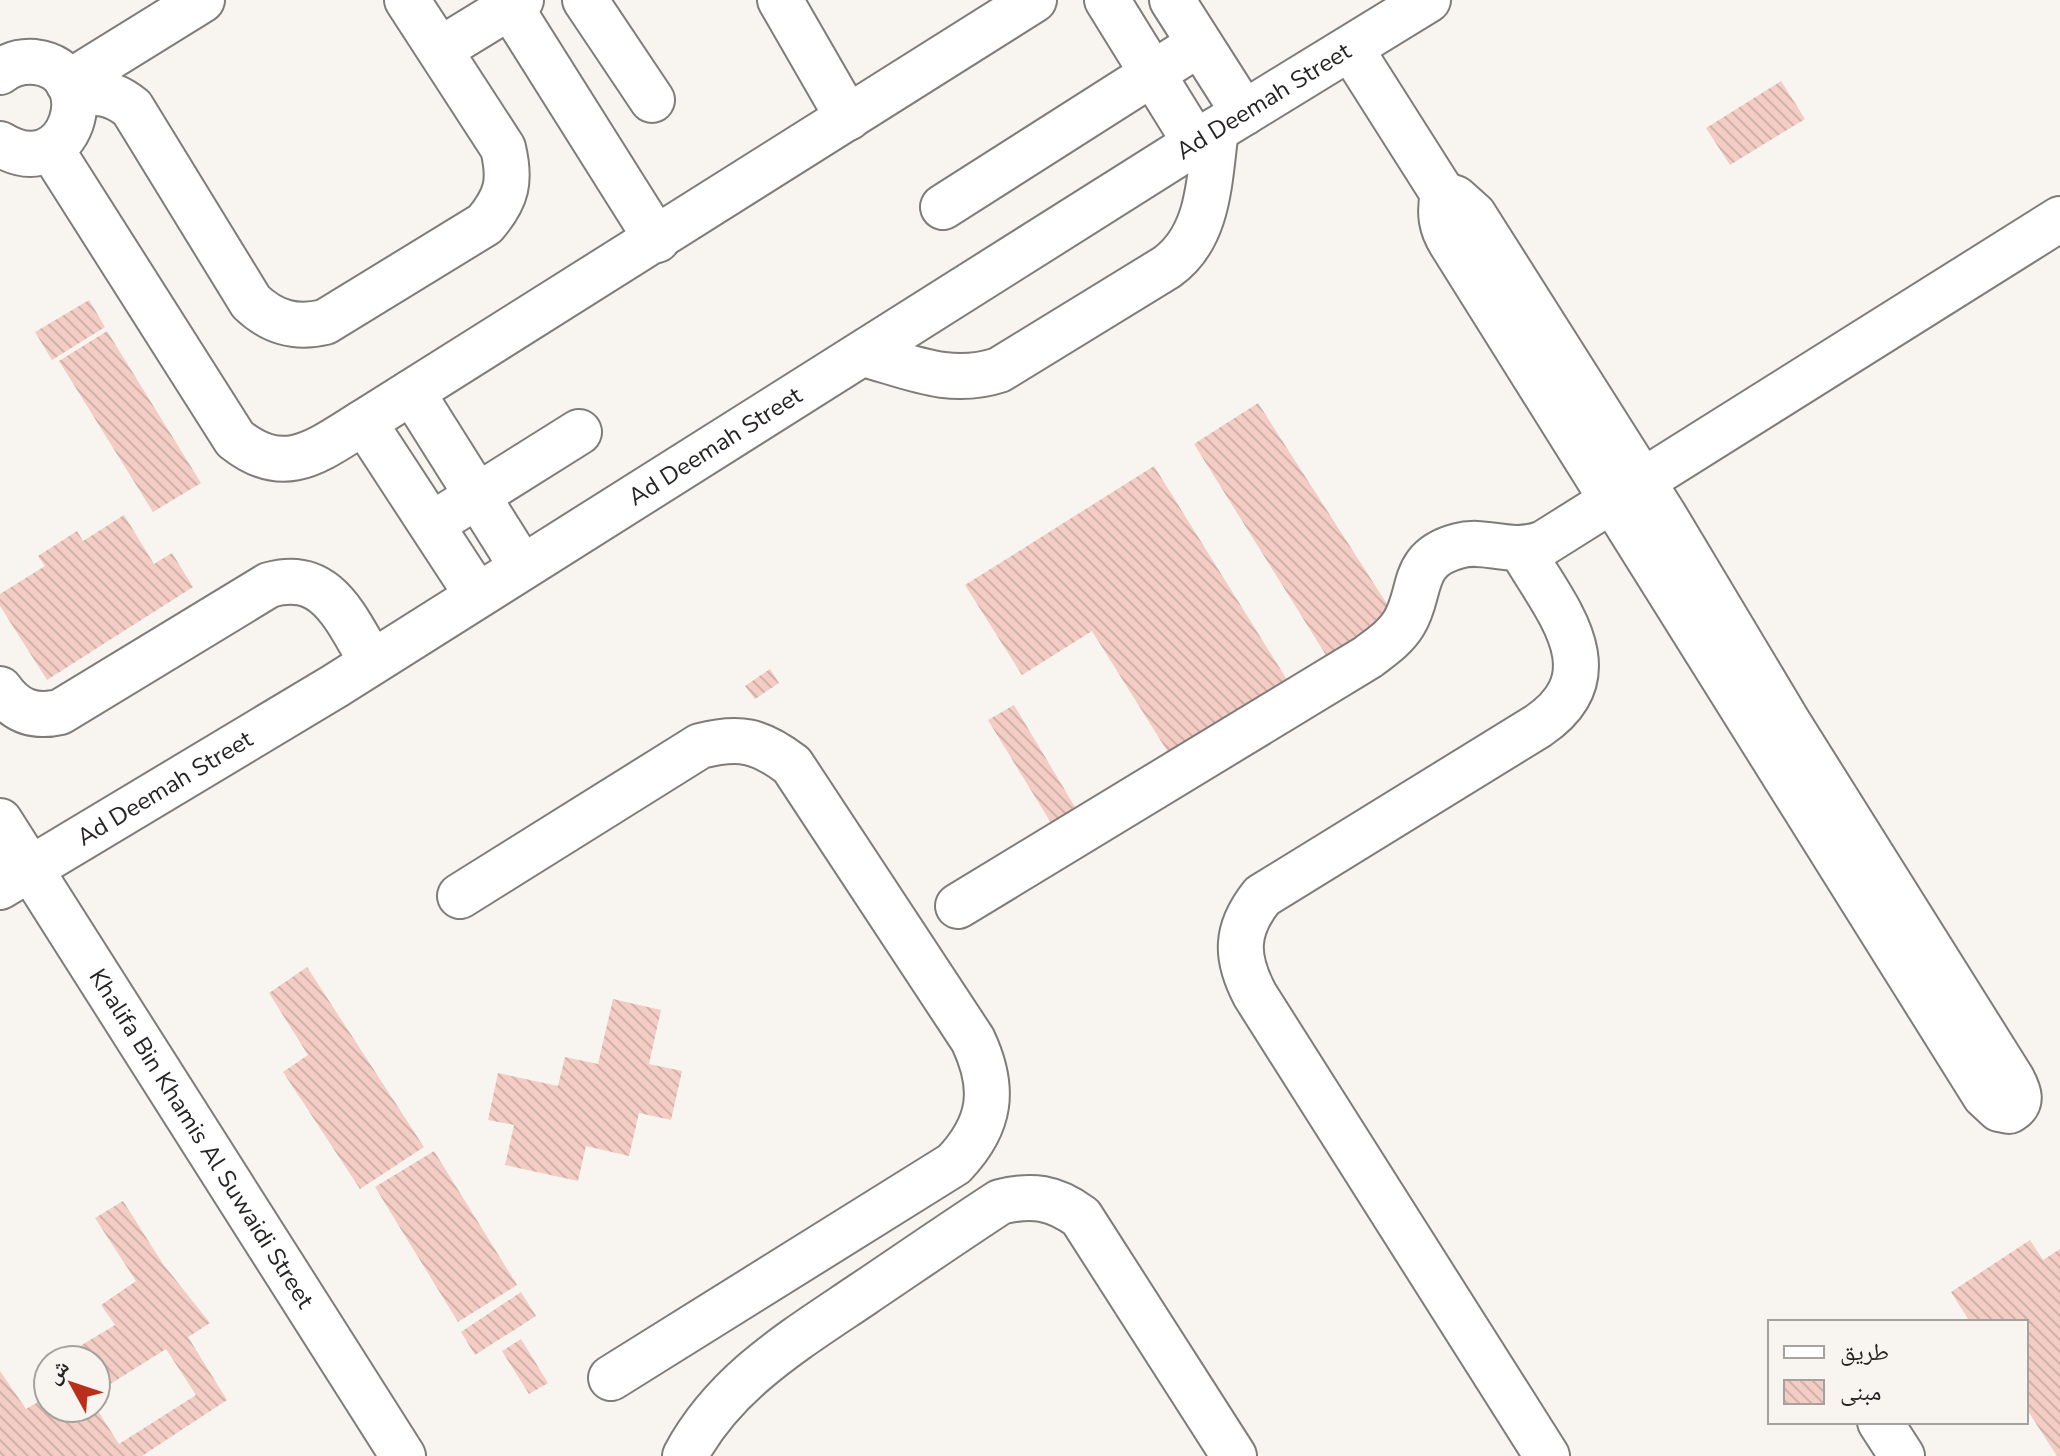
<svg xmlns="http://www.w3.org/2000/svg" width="2060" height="1456" font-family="'Nunito Sans','Noto Naskh Arabic',sans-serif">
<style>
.building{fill:url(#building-back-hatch)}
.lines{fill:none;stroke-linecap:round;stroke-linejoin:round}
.minor-casing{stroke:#7f7c79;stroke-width:48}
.minor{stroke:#fff;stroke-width:44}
.labels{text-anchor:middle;stroke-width:6;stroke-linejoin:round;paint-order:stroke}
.street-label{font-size:24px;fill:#262423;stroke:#f8f5f1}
</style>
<defs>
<pattern id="building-back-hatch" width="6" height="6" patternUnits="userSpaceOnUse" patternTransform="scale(2)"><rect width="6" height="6" fill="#f3cdc4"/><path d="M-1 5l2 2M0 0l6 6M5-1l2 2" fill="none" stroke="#d0b0a8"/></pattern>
</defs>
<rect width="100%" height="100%" fill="#f8f5f1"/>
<path class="building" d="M1781,81L1805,119L1730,165L1706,128Z
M89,300L105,327L52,360L35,332Z
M107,331L201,483L153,512L59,361Z
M1258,403L1396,618L1329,660L1194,444Z
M1154,466L1289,683L1171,757L1092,631L1022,675L965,585Z
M124,515L154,564L172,553L193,587L47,680L0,606V594L45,566L38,556L77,531L83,541Z
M770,669L779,683L755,699L745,686Z
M1014,705L1075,807L1051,823L988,720Z
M307,967L424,1147L360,1189L283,1072L308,1055L269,993Z
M613,999L661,1010L649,1064L682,1071L671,1120L639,1113L629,1156L586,1146L578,1181L505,1165L514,1125L488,1120L498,1073L558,1086L565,1057L598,1064Z
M434,1151L517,1285L458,1322L375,1187Z
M123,1201L163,1264L210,1323L188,1337L227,1400L142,1456H0V1371L26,1409L48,1396V1408H96L119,1444L196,1395L166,1349L96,1393V1360H68L65,1355L115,1325L101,1305L136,1281L95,1218Z
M2030,1240L2043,1260L2060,1249V1456H2057L2026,1408V1322H1970L1951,1292Z
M521,1292L536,1316L475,1355L461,1332Z
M521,1339L548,1383L529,1394L502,1351Z"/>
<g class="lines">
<g class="minor-casing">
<g id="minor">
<path d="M506,0L657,240"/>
<path d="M585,0L652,100"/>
<path d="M780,0L848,118"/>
<path d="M1107,0L1196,144"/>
<path d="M1172,0L1244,113"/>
<path d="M441,49L521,0"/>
<path d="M1351,49L1443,194"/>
<path d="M0,72C10,64 22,61 35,62C106,70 72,188 0,144"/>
<path d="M68,83L202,0"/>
<path d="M74,97C96,89 114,93 132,108L251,302C273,323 296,329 325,322L485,224C507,198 511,181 503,148L407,0"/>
<path d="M51,149L235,439C285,479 317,451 364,422L1034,0"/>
<path d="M1443,194L1455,198L1474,215L1664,515L1788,722L2012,1079C2019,1092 2024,1103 2009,1111L1999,1109L1985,1096L1451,243C1441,227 1439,213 1443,194Z"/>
<path d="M943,207L1199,44"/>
<path d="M864,354C911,367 950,386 999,370L1167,267C1210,236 1209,179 1216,130"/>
<path d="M412,392L522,567"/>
<path d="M364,422L477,595"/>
<path d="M450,513L579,432"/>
<path d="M1521,549C1555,608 1616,673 1538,726L1262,896C1235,930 1235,957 1255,995L1547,1456"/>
<path d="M0,689C15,711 34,718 60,712L269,585C328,568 346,620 372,662"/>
<path id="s1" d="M0,821L403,1456"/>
<path id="s2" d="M0,887L335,686L1216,130L1428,0"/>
<path d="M460,896L700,746C740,736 759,740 792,765L973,1040C996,1089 991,1125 954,1164L611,1378"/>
<path d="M958,906L1368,657C1381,647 1395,638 1404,623C1423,592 1409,559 1458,546C1487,538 1509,556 1544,543L2060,219"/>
<path d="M1880,1422L1902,1456"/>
<path d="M685,1456C725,1381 795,1340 863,1294C909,1263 954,1232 1000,1202C1032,1194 1054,1197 1081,1217L1234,1456"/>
</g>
</g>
<use href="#minor" class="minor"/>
</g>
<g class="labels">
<g class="street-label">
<text dy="8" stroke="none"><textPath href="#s2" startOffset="1488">Ad Deemah Street</textPath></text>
<text dy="8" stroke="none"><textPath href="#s2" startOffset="840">Ad Deemah Street</textPath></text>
<text dy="8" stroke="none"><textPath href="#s2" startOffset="192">Ad Deemah Street</textPath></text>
<text dy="8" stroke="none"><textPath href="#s1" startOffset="376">Khalifa Bin Khamis Al Suwaidi Street</textPath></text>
</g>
</g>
<rect x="1768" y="1320" width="260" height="104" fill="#f8f5f1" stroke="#a4a19f" stroke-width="2"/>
<rect x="1784" y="1346" width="40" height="12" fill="#ffffff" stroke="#a4a19f" stroke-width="2"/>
<text x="1840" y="1360" font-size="24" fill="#262423">طريق</text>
<rect x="1784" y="1380" width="40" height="24" fill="url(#building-back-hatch)" stroke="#a4a19f" stroke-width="2"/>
<text x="1840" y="1400" font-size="24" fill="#262423">مبنى</text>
<g transform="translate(72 1384) rotate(310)"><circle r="38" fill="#f8f5f1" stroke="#a4a19f" stroke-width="2"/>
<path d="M0-6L14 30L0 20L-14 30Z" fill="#bb2f1a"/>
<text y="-12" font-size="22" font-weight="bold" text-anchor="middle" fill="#262423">ش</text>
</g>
</svg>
